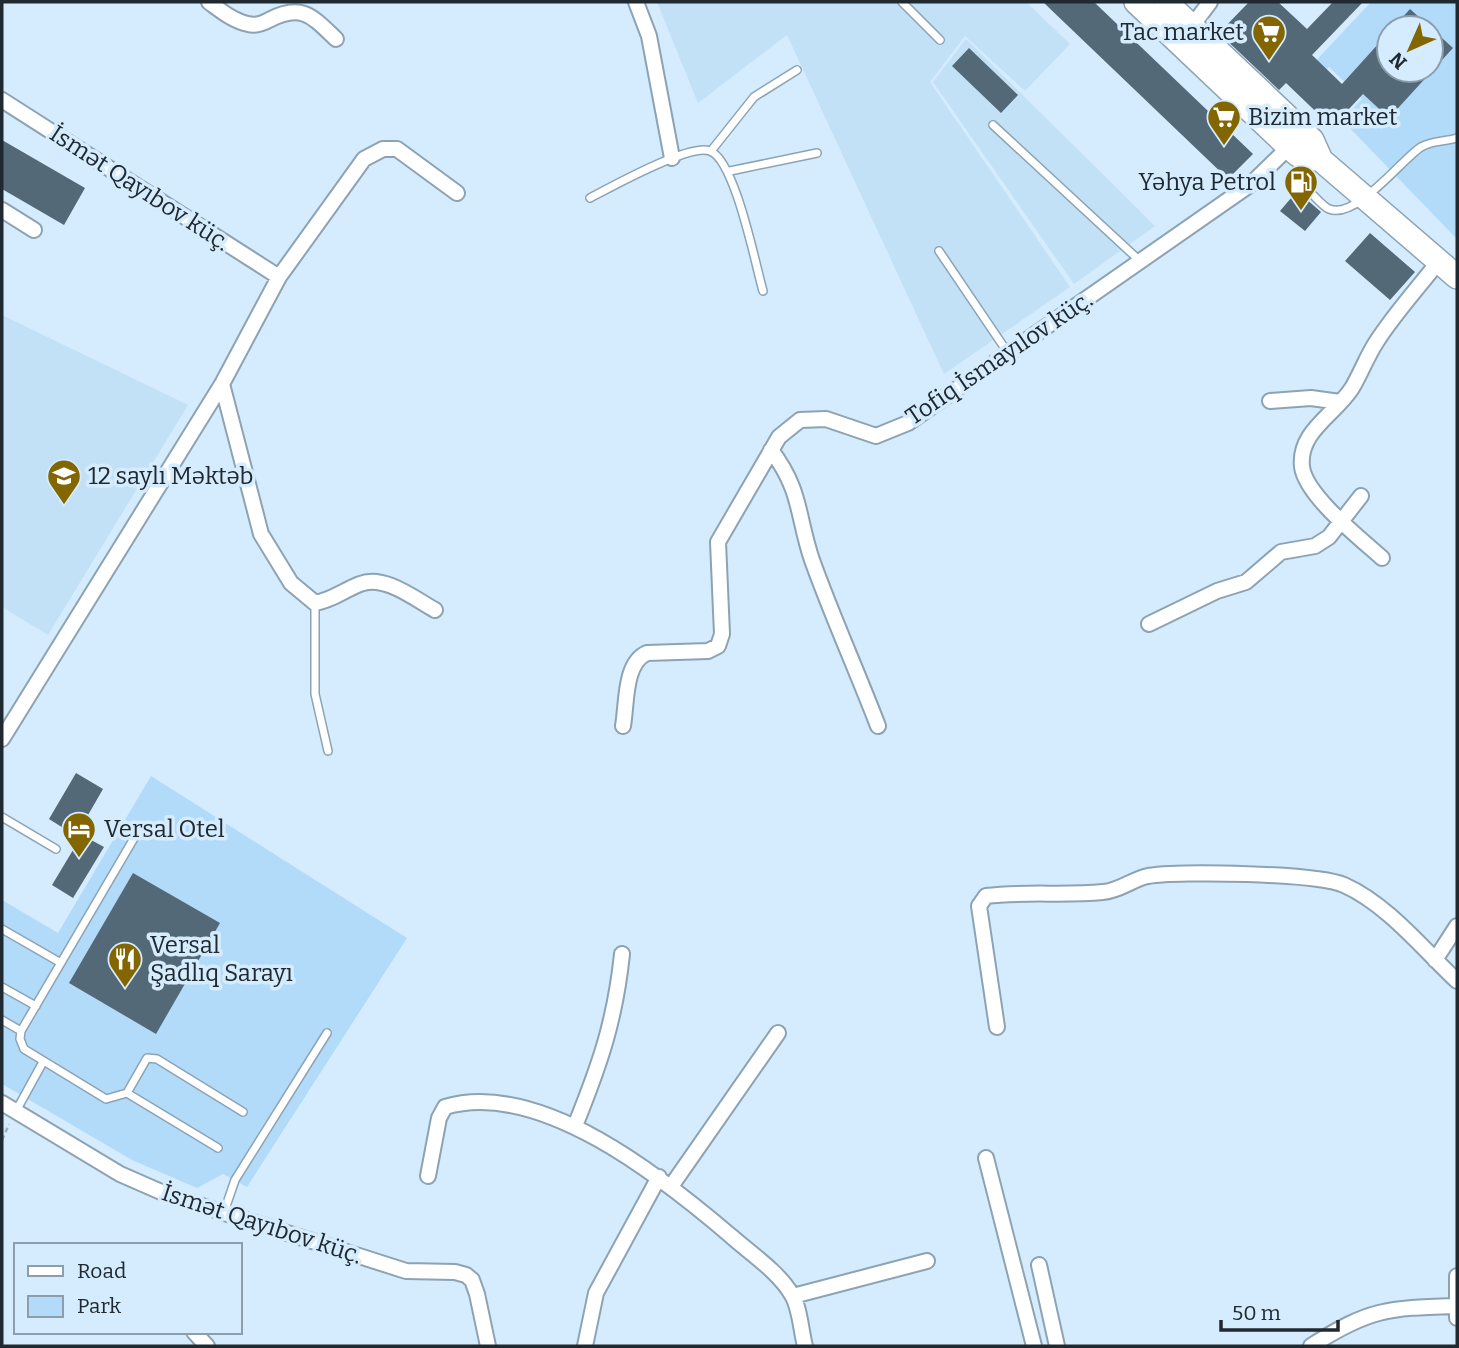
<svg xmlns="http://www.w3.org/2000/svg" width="1459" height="1348" font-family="Bitter,serif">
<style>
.built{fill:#c2e0f6}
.green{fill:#b2dbf9;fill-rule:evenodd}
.building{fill:#546977}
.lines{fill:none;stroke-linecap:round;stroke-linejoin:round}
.service-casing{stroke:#8da3b3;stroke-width:10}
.minor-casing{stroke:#8da3b3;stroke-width:18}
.primary-casing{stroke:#8da3b3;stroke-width:26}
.path{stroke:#9db0be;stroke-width:2.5;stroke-dasharray:5 3.5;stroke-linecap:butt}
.service{stroke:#fff;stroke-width:7}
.minor{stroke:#fff;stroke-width:14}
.primary{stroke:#fff;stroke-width:23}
.labels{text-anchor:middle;stroke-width:7;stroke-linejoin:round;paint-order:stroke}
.poi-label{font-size:24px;fill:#20292f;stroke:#d4ecfd;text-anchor:start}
.street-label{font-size:24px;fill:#20292f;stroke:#d4ecfd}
</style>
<rect width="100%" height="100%" fill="#d4ecfd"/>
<path class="built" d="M657,2H1026L1070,44L1025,91L965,36L930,82L1070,287L944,374L787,35L698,103Z
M966,39L1155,226L1074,284L933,82Z
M2,315L188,405L48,635L2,607Z"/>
<path class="green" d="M1371,2H1457V239L1342,120L1362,99L1329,67L1305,92L1295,83ZM1389,28H1431V70H1389Z
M151,776L407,938L247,1187L223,1174L197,1188L132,1160L2,1084V900L58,933Z"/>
<path class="building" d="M1043,2H1094L1253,154L1228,179Z
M1249,2H1278L1307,29L1333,2H1363L1312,55L1342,84L1389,32V70H1431V28H1393L1410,9L1453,48L1389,118L1363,94L1332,127L1286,83L1279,90L1219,33Z
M969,48L1018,95L1001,113L952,66Z
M2,140L85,188L64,225L2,189Z
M1297,191L1321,212L1305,231L1280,211Z
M1370,233L1415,272L1390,300L1345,261Z
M76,773L103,789L76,836L49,819Z
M82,835L104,847L73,898L52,885Z
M133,873L220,923L156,1034L69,983Z"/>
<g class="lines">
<g class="service-casing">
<path id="service" d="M902,2L940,40
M993,125L1140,261
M711,151L754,97L797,70
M1298,159C1296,178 1298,183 1313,195C1317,199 1324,207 1329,209C1356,220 1401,160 1421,147C1433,140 1444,142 1457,138
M730,171L817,153
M590,198C611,187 690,143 710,151C735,160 755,263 763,291
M939,251L1008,353
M315,603V694L328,751
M2,817L56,849
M140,828L21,1031L20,1039L24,1049L106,1099L127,1093L147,1058L157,1059L243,1112
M2,929L61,963
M2,987L36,1006
M2,1020L21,1031
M127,1093L218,1148
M16,1111L43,1062
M224,1212L235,1180L327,1033"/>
</g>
<g class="minor-casing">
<path id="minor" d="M209,2C220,10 233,21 248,24C256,26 262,24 269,20C302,3 312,16 336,39
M636,2L649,36L672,158
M1192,26L1210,2
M2,100L279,277
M2,210L34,230
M1270,401L1311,398L1340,402
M771,450C802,491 797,516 812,560C832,616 857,671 878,726
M1382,558C1361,539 1306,496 1302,467C1298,431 1335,415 1352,388C1361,373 1367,356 1377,341C1395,313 1418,288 1439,261
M435,610C415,599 384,574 360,584C344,590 333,600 315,603L291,583L261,534L222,384L279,277L364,159L383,149H397L457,193
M1149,624L1217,591L1246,582L1281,552L1315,546L1329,537L1361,496
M623,726C627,703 624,663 647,653L708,651L718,646L722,634L718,542L779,437L800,420L826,419L876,436L908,423L1251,184L1293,143
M2,739L222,384
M1435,960L1457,926
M997,1027L979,906L986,896C1026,891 1064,896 1103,892C1119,891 1133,879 1148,876C1180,871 1316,873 1344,885C1387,904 1423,949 1457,981
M2,1103L120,1174L168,1195L406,1271L455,1272L466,1275L472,1280L477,1294L488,1346
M575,1126C600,1064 615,1021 622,954
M986,1158L1034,1346
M428,1176L439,1118L445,1107C540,1079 663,1178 731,1236C750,1253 779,1272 792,1295C800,1308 801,1331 805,1346
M672,1185L778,1033
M1039,1265L1057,1346
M1457,1276V1318
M793,1296L927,1261
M194,1332L207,1346
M585,1346L596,1293L659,1177
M1311,1346C1369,1309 1387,1308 1455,1306"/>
</g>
<g class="primary-casing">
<path id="primary" d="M1136,2L1290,148L1298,155L1321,160L1457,277
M1166,2L1312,140L1321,160"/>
</g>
<path class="path" d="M2,1140L9,1124"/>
<use href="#service" class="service"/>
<use href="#minor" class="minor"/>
<use href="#primary" class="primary"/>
</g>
<defs>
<g id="supermarket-pin" transform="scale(1.75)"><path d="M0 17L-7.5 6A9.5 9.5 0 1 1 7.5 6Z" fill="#836600" stroke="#d4ecfd"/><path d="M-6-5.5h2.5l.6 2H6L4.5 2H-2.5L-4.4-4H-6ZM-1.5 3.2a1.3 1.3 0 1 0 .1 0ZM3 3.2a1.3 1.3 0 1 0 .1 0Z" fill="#fff"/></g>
<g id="fuel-pin" transform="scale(1.75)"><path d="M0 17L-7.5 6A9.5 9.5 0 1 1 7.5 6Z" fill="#836600" stroke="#d4ecfd"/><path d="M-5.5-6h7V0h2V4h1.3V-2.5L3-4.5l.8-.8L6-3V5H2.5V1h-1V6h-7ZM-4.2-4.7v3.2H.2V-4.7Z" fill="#fff"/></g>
<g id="school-pin" transform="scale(1.75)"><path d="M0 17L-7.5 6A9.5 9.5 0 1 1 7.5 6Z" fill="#836600" stroke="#d4ecfd"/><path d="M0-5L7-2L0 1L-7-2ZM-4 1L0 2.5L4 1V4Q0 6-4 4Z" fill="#fff"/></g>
<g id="hotel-pin" transform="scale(1.75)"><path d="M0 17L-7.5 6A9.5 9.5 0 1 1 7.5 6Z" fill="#836600" stroke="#d4ecfd"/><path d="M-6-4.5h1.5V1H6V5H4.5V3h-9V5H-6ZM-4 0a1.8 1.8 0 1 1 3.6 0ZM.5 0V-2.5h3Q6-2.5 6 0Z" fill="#fff"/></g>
<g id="restaurant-pin" transform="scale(1.75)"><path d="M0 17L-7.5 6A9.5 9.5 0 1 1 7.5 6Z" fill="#836600" stroke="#d4ecfd"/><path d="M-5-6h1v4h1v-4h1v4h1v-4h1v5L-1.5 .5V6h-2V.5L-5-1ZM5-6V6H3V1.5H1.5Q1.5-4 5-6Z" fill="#fff"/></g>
</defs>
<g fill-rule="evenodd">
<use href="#supermarket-pin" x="1269" y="32"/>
<use href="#supermarket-pin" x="1224" y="117"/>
<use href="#fuel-pin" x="1301" y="182"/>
<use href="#school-pin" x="64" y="476"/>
<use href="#hotel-pin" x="79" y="829"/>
<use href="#restaurant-pin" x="125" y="959"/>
</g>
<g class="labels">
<g class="poi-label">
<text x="1244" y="40" text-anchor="end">Tac market</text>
<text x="1248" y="125">Bizim market</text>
<text x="1276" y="190" text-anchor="end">Yəhya Petrol</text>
<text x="88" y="484">12 saylı Məktəb</text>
<text x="104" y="837">Versal Otel</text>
<text x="150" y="953">Versal<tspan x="150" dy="28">Şadlıq Sarayı</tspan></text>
</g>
<g class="street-label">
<text transform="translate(140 188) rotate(33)" y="8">İsmət Qayıbov küç.</text>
<text transform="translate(999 358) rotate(-34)" y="8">Tofiq İsmayılov küç.</text>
<text transform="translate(262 1224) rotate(18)" y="8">İsmət Qayıbov küç.</text>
</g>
</g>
<rect width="1459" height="1348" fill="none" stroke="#20292f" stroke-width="7"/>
<rect x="14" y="1243" width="228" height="91" fill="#d4ecfd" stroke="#8c9eab" stroke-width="2"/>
<rect x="28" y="1266" width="35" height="10" fill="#ffffff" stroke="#8c9eab" stroke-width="2"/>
<text x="77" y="1278" font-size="21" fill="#20292f">Road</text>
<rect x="28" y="1296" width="35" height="21" fill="#b2dbf9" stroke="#8c9eab" stroke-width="2"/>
<text x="77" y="1313" font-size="21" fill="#20292f">Park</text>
<g transform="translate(1410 49) rotate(225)"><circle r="33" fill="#d4ecfd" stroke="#8c9eab" stroke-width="2"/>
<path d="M0-5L12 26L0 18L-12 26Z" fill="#836600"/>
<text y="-10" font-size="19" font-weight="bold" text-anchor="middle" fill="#20292f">N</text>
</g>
<path d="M1221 1320v10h117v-10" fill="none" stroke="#20292f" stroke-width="3.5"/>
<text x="1232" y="1320" font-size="21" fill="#20292f" stroke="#d4ecfd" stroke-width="5" paint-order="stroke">50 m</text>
</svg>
